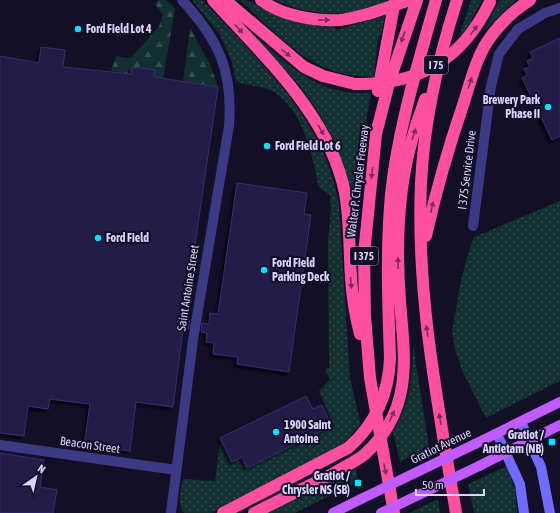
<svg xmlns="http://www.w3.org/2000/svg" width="560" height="513" font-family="'Asap Condensed',sans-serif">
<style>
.grass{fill:url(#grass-dots)}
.forest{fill:url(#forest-firs)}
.building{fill:#241b47;stroke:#3b2d73;filter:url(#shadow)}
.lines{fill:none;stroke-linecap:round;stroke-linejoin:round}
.street{stroke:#3d3a85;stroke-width:10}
.secondary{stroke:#6f6bff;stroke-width:10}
.primary{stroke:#c25bff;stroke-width:10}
.highway{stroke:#ff4fa3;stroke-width:12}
.primary-bridge{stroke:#c25bff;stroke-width:10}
.highway-bridge{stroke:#ff4fa3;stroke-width:12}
.oneway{fill:#7d2c5e}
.poi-dot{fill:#00e5ff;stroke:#130f26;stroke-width:1.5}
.labels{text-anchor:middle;stroke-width:4;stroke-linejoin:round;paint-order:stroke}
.shield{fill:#130f26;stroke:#9e99be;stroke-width:1}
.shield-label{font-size:11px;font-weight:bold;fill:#d9d4ff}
.poi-label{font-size:12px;font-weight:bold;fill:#d9d4ff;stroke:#130f26;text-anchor:start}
.street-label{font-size:12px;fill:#d9d4ff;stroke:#130f26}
</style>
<defs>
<pattern id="grass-dots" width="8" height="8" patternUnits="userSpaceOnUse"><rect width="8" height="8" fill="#12302f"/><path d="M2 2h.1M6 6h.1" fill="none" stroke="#344d4e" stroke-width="1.8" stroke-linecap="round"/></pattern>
<pattern id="forest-firs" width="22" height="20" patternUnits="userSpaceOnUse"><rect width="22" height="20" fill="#12302f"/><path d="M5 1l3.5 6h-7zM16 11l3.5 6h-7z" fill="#344d4e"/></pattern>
<filter id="shadow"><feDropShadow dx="-3" dy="3" stdDeviation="1" flood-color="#0009"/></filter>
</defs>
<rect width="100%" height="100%" fill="#130f26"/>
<path class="grass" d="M192,0H202C259,61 325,119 339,205L350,378L361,425L343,444L335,450L211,513H184C177,503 180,492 183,480L185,479L215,481L220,441L232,462L241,458L248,468L334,426L319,391L330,379L325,370L329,367L328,240L331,210L330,195L321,189L318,185C313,155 302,107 272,91C261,85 247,87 236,81L232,62L220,35Z
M240,0C253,0 259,7 270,12C291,22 311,26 334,25L336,30L385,16L381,35L378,38L374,77C357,76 341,75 326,68C295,56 264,22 240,0Z
M275,0H389C381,3 372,8 363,10C334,17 302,13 275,0Z
M471,0H482L468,27L459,37Z
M500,0H516L484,31Z
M257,37C292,69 321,96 371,93L354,193H351C338,145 321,108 287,71C280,64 258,44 257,37Z
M560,201V381L486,418L462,370L455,349L452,331L461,280L468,254L474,237Z
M413,345L429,447L400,462L393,432C410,404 413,377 413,345Z
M507,466L516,493L517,513H474L468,484Z
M356,468L358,482L295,513H266Z
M438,499L440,513H409Z"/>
<path class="forest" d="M158,0H166L175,8L163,79L154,77L155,70L132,67L131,74L111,71L116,56L126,58L132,57L159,26L163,15L155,4Z
M190,28L210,64L218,87L183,81Z"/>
<path class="building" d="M560,38V136L552,140L522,78L527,75L524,69L530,67L527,61L533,58L530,52Z
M41,47L65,50L63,67L131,74L132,67L155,70L154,77L218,87L184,320L190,321L188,330L183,329L173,407L136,402L130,451L84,445L90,404L50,399L48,409L28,406L24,436L0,433V56L39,63Z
M237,183L307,193L304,214L311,215L289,372L237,364L238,357L213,354L214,343L206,342L207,333L201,332L202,323L209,324L210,313L218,314Z
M306,396L313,409L322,405L332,426L247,468L242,457L232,462L220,438Z
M0,453L44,460L40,487L57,490L53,513H0Z"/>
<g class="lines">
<path class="street" d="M473,226L491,86L499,54L518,29L545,13L560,8
M0,445L176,470
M171,513L193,340L229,126C233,71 219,40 182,0"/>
<path class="secondary" d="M521,422L541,467L550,513
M497,434L520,484L524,513"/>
<path class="primary" d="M475,444L560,402
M479,466L560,425
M333,513L361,499"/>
<path class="highway" d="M213,0C264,57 329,114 345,193C350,221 349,249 351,277C352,296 355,315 360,334
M225,0L304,67L323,76L355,84
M261,0C282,16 314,21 340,20C349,19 359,16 368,14
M378,91L395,0
M426,236C436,191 448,149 463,105C470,84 475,61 487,42C498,25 513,11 530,0
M400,302C396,248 397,192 412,140C415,126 421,112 425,99
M390,358C388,303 386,249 391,194C398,128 418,64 436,0
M223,513L348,448
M254,513L336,472
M394,513L370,378L365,316L364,254L376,134L389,83L417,0
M456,513C438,404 416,295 421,183C424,121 438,59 457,0"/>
<path class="primary-bridge" d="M361,499L475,444
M381,513L479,466"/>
<path class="highway-bridge" d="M368,14L410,0
M355,84C419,85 462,60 490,2
M348,448C375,425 389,393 390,358
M336,472C345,466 357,461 365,454C413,410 405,360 400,302"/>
</g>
<defs><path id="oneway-solid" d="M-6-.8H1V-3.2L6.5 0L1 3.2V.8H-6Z"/></defs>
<g class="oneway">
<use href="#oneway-solid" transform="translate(324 20) rotate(1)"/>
<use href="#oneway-solid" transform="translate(239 29) rotate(48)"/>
<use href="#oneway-solid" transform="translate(474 30) rotate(-54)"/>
<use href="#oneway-solid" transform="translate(403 37) rotate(110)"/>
<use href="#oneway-solid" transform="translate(286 53) rotate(39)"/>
<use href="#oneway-solid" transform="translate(470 83) rotate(-72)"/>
<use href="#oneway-solid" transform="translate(321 130) rotate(59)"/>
<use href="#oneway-solid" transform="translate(414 134) rotate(-72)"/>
<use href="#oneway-solid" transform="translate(372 173) rotate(96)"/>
<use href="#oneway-solid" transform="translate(432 207) rotate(-78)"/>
<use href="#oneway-solid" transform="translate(398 263) rotate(-91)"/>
<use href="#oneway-solid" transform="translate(351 283) rotate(85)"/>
<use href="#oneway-solid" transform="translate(427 331) rotate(-98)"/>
<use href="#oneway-solid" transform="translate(392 416) rotate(-66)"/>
<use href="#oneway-solid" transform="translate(440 419) rotate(-99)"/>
<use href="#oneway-solid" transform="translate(385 469) rotate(79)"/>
</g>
<g class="poi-dot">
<circle cx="78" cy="29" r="4"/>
<circle cx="548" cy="107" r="4"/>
<circle cx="267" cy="146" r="4"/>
<circle cx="98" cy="238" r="4"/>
<circle cx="264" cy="270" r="4"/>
<circle cx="276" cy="432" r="4"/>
<rect x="548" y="438" width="8" height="8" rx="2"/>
<rect x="354" y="479" width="8" height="8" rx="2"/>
</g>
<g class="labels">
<g class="shield">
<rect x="424" y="56" width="24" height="18" rx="3"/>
<rect x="350" y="247" width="28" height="18" rx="3"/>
</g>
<g class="shield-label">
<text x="436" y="69">I 75</text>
<text x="364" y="260">I 375</text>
</g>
<g class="poi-label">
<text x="86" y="33">Ford Field Lot 4</text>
<text x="540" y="104" text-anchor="end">Brewery Park<tspan x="540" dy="14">Phase II</tspan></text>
<text x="275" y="150">Ford Field Lot 6</text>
<text x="106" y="242">Ford Field</text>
<text x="272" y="267">Ford Field<tspan x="272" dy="14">Parking Deck</tspan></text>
<text x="284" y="429">1900 Saint<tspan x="284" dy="14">Antoine</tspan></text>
<text x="544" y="439" text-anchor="end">Gratiot /<tspan x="544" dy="14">Antietam (NB)</tspan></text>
<text x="350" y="480" text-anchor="end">Gratiot /<tspan x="350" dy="14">Chrysler NS (SB)</tspan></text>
</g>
<g class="street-label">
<text transform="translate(467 170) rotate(-83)" y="4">I 375 Service Drive</text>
<text transform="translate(358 181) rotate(-83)" y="4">Walter P. Chrysler Freeway</text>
<text transform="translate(188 288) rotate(-81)" y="4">Saint Antoine Street</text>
<text transform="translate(90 445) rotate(8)" y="4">Beacon Street</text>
<text transform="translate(441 446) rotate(-26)" y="4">Gratiot Avenue</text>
</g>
</g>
<g transform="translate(36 477) rotate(34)" stroke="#130f26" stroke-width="3" paint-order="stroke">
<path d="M0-3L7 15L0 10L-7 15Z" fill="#d9d4ff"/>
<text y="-6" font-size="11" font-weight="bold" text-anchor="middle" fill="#d9d4ff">N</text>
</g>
<path d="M416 489v6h68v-6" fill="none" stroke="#d9d4ff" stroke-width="2"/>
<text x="422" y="489" font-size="12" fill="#d9d4ff" stroke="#130f26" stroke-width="3" paint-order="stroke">50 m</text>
</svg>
